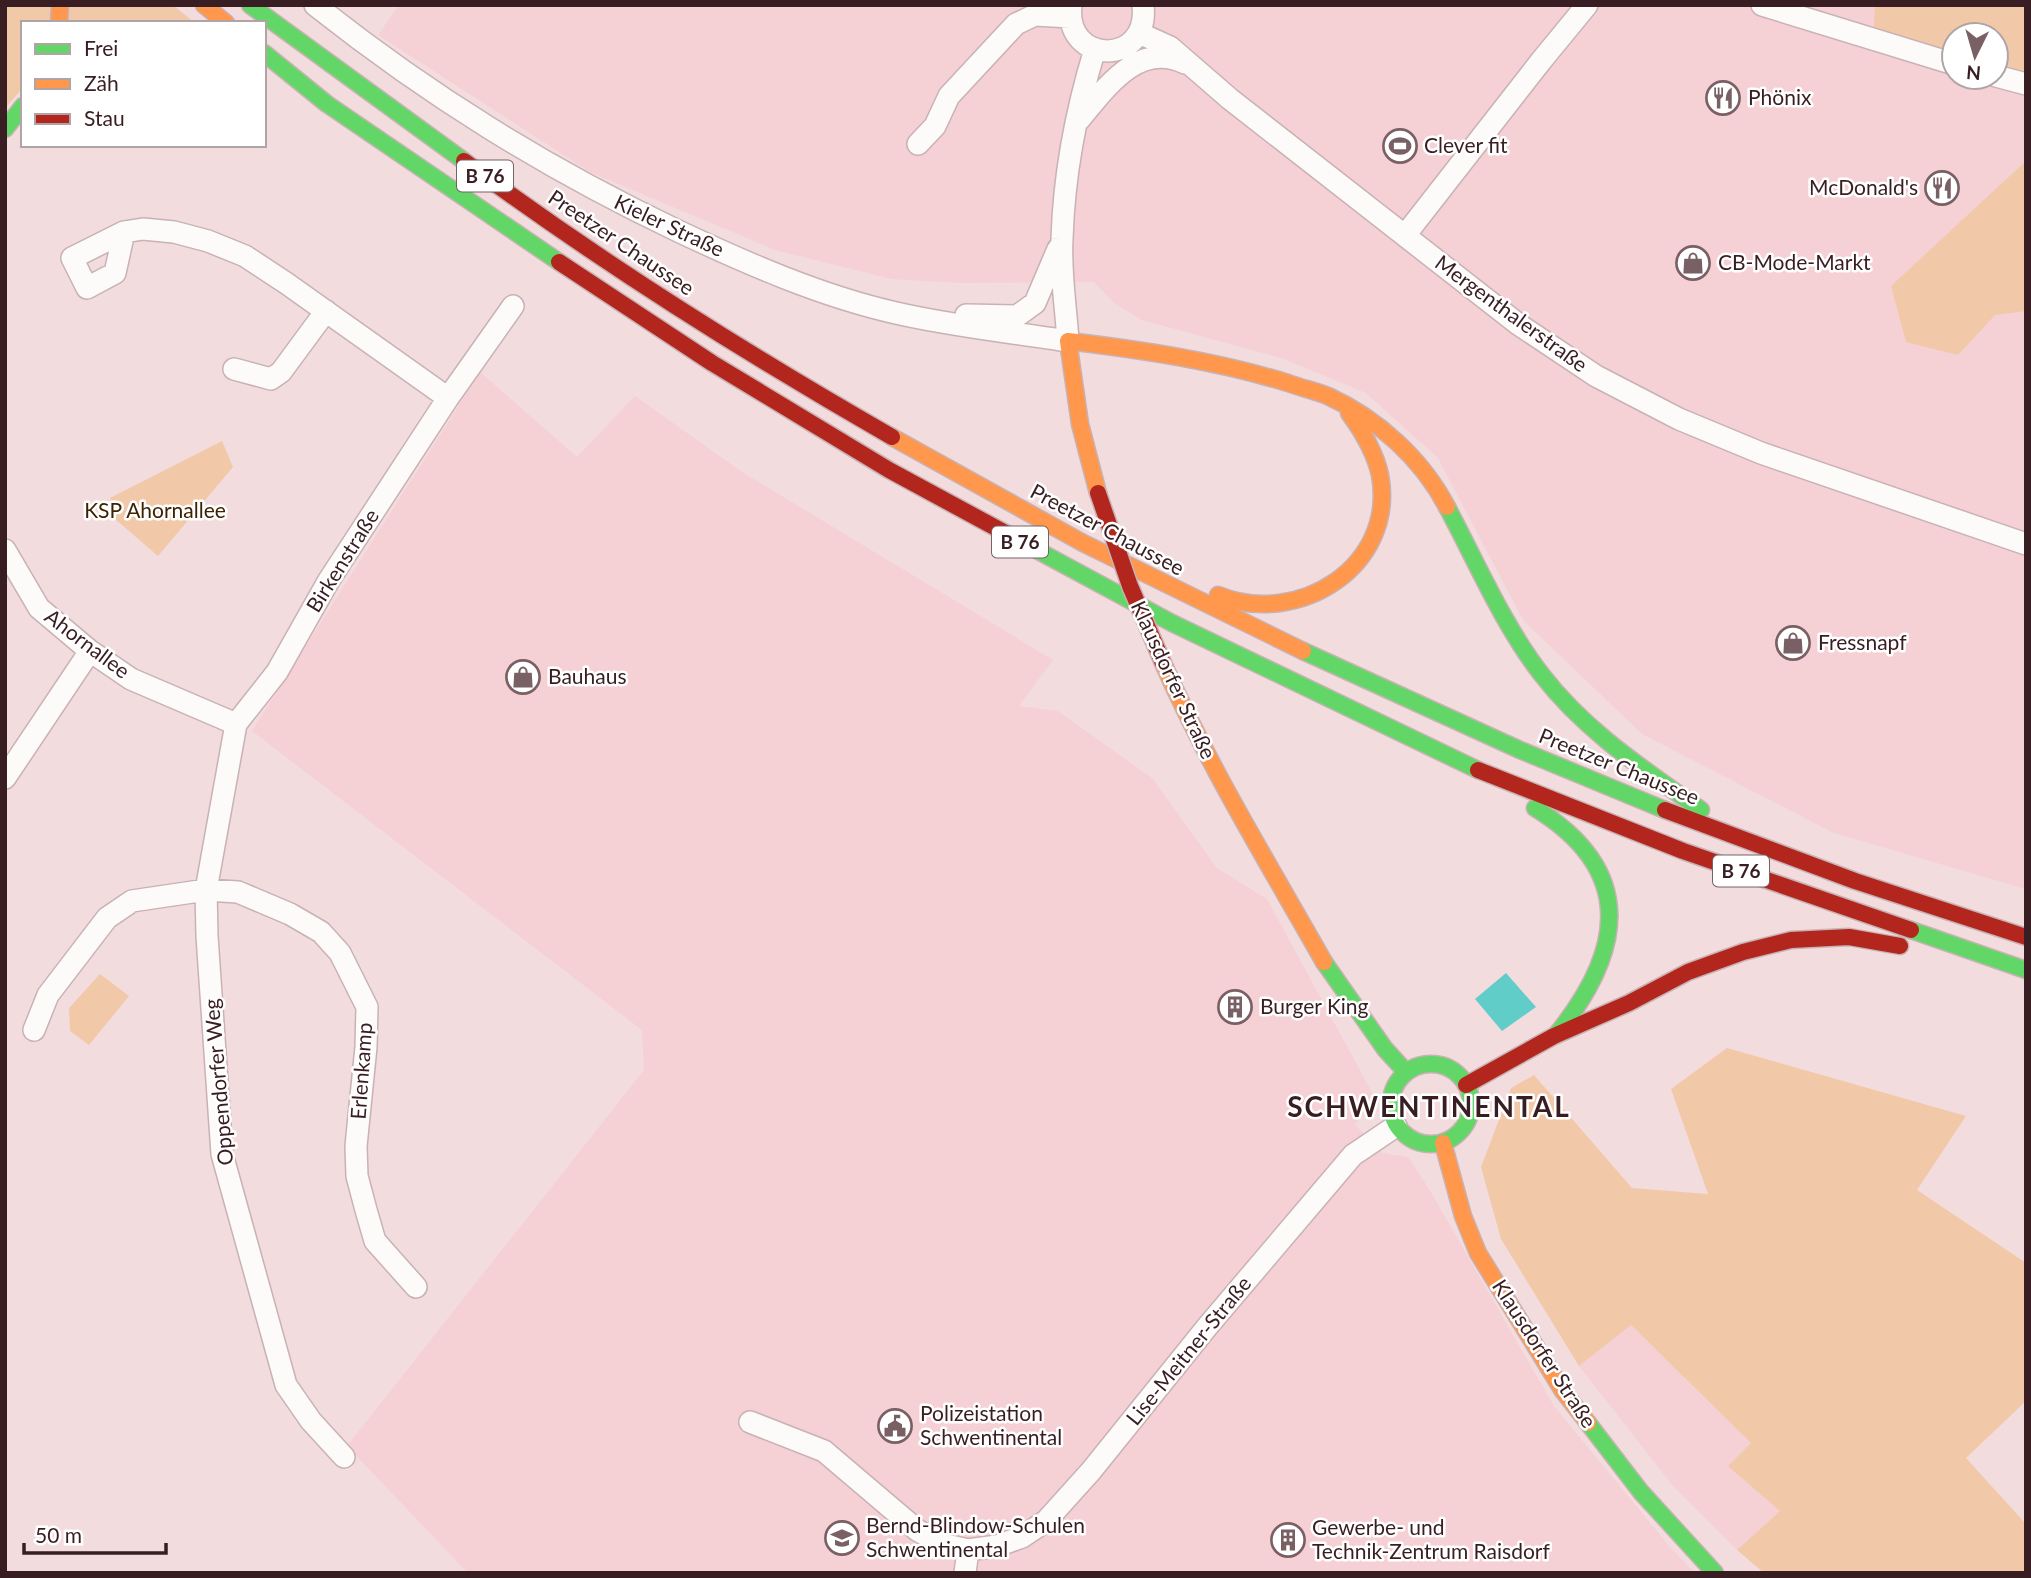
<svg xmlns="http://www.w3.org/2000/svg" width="2031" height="1578" font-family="Lato,sans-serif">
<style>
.built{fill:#f5d0d4;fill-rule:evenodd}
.green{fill:#f1c9a8}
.water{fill:#61cdc9}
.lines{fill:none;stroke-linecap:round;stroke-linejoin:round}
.street-casing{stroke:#c8b2b4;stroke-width:24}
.fast-casing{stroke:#c8b2b4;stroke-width:19}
.slow-casing{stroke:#c8b2b4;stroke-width:19}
.jam-casing{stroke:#c8b2b4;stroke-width:19}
.street{stroke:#fdfafa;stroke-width:21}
.fast{stroke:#63d668;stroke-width:16}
.slow{stroke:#ff974d;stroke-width:16}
.jam{stroke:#b3261e;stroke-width:16}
.jam-bridge-casing{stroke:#c8b2b4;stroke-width:19;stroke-linecap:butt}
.jam-bridge{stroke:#b3261e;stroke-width:16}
.labels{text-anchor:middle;stroke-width:5;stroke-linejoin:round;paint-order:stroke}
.shield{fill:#fff;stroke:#746264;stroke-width:2}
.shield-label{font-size:19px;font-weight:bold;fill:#381e22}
.poi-label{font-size:21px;fill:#381e22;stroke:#fff;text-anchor:start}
.street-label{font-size:21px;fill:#381e22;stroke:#fff}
.park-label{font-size:21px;fill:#3c2300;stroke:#fff}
.district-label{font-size:28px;font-weight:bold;letter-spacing:2px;fill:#381e22;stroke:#fff}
</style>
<rect width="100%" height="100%" fill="#f3dcde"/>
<path class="built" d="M399,5H2026V889L1834,833L1642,734L1523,620L1438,458L1366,393L1281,358L1142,320L1114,303L1094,282L961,283L892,279L775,250L590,172L378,35ZM1954,35H1996V77H1954Z
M480,372L577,457L635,396L742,472L1053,660L1019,706L1058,711L1152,778L1217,868L1267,899L1375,1098L1355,1125L1382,1153L1408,1157L1429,1189L1554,1406L1669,1546L1695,1573H468L347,1446L644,1070L642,1030L252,731Z
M1631,1325L1752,1444L1729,1466L1780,1511L1737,1550L1673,1486L1579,1366Z"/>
<path class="green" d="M5,5H52L49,23H23V88L5,108Z
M69,5H173L195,23H66Z
M1875,5H2026V74L1996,65V35H1954V52L1874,27Z
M2026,161V311L1995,315L1958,355L1906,342L1891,286Z
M222,441L233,467L158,556L115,519L110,498Z
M100,974L129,996L89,1045L70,1031L69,1008Z
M1727,1048L1966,1116L1917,1190L2026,1263V1401L1966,1458L2026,1524V1573H1764L1737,1550L1780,1511L1728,1466L1751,1443L1631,1325L1579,1366L1501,1239L1481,1167L1511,1088L1534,1075L1632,1188L1708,1194L1671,1089Z"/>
<path class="water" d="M1506,973L1536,1007L1502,1031L1475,999Z"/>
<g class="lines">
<g class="street-casing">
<path id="street" d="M315,5C430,96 546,168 678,231C748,264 821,296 896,313C952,326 1011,332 1068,341C1066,307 1060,273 1062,239C1064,174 1076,111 1095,49
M1762,5L1954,64
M1071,6C1064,65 1150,67 1143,5
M1139,33L1170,47L1230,99L1518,324L1596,376L1679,419L1761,453L2026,544
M1996,76L2026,84
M1079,120C1105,89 1138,40 1185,63
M918,144L935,126L949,96L1016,24L1035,15L1070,17
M124,232L115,273L87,288L72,258L124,232L143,229L174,232L208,241L245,256L286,283L448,398L329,580L277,672L236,724L206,890L207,936L222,1154L286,1385L311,1421L344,1457
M1406,234L1541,61L1587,5
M966,315L1017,316L1035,303L1058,249
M234,369L271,379L281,372L326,311
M448,398L513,306
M5,550L39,608L90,651L131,679L236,724
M5,778L90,651
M34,1030L48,995L107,918L132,901L206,890L238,892L290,914L321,932L340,953L367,1007L366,1047L356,1146L357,1176L366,1210L375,1241L416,1287
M750,1422L824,1451L917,1530L942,1544L968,1550L997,1546L1022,1537L1046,1521L1091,1471L1207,1327L1353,1155L1396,1126
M965,1573L968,1550"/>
</g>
<g class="fast-casing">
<path id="fast" d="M250,5L464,161
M264,53L327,104L559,262
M5,129L23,106
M1447,507C1477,563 1503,625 1542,675C1585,731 1645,770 1701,810
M1020,541L1172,623L1478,770
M1303,651L1520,750L1665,810
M1535,808C1637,871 1624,951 1556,1035
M1911,930L2026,970
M1324,962L1385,1049L1406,1072
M1391 1104a40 40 0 1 1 80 0a40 40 0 1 1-80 0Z
M1588,1423L1641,1492L1715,1573"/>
</g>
<g class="slow-casing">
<path id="slow" d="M204,5L226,23
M59,23L60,5
M1068,341L1080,424L1098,493
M1068,341C1142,350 1217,361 1288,383C1301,388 1316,391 1328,396C1378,419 1422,459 1447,507
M892,437L1083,543L1303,651
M1218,595C1298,628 1397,566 1380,475C1375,452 1363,432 1349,413
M1163,663C1209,767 1268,863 1324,962
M1443,1143L1463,1216L1478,1253L1563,1391L1588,1423"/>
</g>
<g class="jam-casing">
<path id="jam" d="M464,161C601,262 745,353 892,437
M559,262L712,363L889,470L1020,541
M1478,770L1683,851L1911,930
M1665,810L1855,881L2026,937
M1466,1085L1554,1036L1629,1003L1688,972L1743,952L1791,940L1849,937L1900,946"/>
</g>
<use href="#street" class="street"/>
<use href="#fast" class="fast"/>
<use href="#slow" class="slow"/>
<use href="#jam" class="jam"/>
<g class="jam-bridge-casing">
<path id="jam-bridge" d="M1098,493L1130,586L1163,663"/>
</g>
<use href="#jam-bridge" class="jam-bridge"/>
</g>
<defs>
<g id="restaurant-ring" transform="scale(1.75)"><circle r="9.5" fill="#fff" stroke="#796064" stroke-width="1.5"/><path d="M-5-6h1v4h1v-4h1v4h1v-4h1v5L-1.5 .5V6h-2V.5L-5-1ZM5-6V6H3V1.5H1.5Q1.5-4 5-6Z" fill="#796064"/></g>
<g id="stadium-ring" transform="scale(1.75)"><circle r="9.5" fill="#fff" stroke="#796064" stroke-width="1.5"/><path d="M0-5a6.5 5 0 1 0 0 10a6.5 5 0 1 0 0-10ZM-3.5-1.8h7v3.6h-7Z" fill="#796064"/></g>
<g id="shop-ring" transform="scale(1.75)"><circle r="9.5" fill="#fff" stroke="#796064" stroke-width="1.5"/><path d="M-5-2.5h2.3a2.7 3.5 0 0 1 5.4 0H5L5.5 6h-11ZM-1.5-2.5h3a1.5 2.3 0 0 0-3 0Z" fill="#796064"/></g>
<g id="building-ring" transform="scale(1.75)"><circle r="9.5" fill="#fff" stroke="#796064" stroke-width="1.5"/><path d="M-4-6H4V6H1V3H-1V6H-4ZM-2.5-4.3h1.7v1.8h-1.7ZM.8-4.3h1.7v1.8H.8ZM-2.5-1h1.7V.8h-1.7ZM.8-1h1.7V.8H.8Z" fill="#796064"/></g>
<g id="civic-ring" transform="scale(1.75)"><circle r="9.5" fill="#fff" stroke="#796064" stroke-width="1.5"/><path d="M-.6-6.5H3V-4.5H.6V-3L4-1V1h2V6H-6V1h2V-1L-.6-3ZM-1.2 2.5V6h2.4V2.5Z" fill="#796064"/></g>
<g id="school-ring" transform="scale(1.75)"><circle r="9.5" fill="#fff" stroke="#796064" stroke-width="1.5"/><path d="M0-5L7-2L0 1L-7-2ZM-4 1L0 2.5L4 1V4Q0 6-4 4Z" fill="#796064"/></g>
</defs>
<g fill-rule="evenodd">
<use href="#restaurant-ring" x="1723" y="98"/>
<use href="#stadium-ring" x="1400" y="146"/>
<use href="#restaurant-ring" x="1942" y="188"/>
<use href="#shop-ring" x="1693" y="263"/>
<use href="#shop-ring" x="1793" y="643"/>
<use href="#shop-ring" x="523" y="677"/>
<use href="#building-ring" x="1235" y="1007"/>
<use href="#civic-ring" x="895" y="1426"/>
<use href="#school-ring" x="842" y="1538"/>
<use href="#building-ring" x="1288" y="1540"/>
</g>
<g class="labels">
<g class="shield">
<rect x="457" y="160.5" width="56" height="31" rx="5"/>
<rect x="992" y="526.5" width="56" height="31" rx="5"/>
<rect x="1713" y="855.5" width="56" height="31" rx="5"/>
</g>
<g class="shield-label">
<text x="485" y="183">B 76</text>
<text x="1020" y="549">B 76</text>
<text x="1741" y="878">B 76</text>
</g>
<g class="poi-label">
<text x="1748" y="105">Phönix</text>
<text x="1424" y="153">Clever fit</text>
<text x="1918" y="195" text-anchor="end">McDonald's</text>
<text x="1718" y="270">CB-Mode-Markt</text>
<text x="1818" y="650">Fressnapf</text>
<text x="548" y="684">Bauhaus</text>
<text x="1260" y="1014">Burger King</text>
<text x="920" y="1421">Polizeistation<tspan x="920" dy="24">Schwentinental</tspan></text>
<text x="866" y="1533">Bernd-Blindow-Schulen<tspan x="866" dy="24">Schwentinental</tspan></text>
<text x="1312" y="1535">Gewerbe- und<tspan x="1312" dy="24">Technik-Zentrum Raisdorf</tspan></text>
</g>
<g class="street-label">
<text transform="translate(669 226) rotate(25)" y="7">Kieler Straße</text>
<text transform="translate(621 243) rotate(34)" y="7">Preetzer Chaussee</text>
<text transform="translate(1511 314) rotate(36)" y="7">Mergenthalerstraße</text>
<text transform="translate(1107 530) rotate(28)" y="7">Preetzer Chaussee</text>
<text transform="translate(343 561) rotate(-58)" y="7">Birkenstraße</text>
<text transform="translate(87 644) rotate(37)" y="7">Ahornallee</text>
<text transform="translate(1173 680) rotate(65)" y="7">Klausdorfer Straße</text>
<text transform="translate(1619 767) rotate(22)" y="7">Preetzer Chaussee</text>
<text transform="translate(362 1071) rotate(-86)" y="7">Erlenkamp</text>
<text transform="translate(219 1082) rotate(-95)" y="7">Oppendorfer Weg</text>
<text transform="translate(1189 1351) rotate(-51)" y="7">Lise-Meitner-Straße</text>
<text transform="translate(1544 1354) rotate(57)" y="7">Klausdorfer Straße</text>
</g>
<g class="park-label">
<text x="155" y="518">KSP Ahornallee</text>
</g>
<g class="district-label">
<text x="1429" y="1117">SCHWENTINENTAL</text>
</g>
</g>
<rect width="2031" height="1578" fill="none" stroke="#381e22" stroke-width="14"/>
<rect x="21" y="21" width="245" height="126" fill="#ffffff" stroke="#afa5a7" stroke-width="2"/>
<rect x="35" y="44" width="35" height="10" fill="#63d668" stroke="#afa5a7" stroke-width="2"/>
<text x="84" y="56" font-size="21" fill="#381e22">Frei</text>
<rect x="35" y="79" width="35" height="10" fill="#ff974d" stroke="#afa5a7" stroke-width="2"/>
<text x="84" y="91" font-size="21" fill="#381e22">Zäh</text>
<rect x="35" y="114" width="35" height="10" fill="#b3261e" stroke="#afa5a7" stroke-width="2"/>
<text x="84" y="126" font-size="21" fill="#381e22">Stau</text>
<g transform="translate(1975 56) rotate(185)"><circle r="33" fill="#ffffff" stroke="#afa5a7" stroke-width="2"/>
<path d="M0-5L12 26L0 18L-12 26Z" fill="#796064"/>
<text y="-10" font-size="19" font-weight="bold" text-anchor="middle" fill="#381e22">N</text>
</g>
<path d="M24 1543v10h142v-10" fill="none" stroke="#381e22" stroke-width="3.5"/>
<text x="35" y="1543" font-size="21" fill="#381e22" stroke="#ffffff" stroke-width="5" paint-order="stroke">50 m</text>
</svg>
